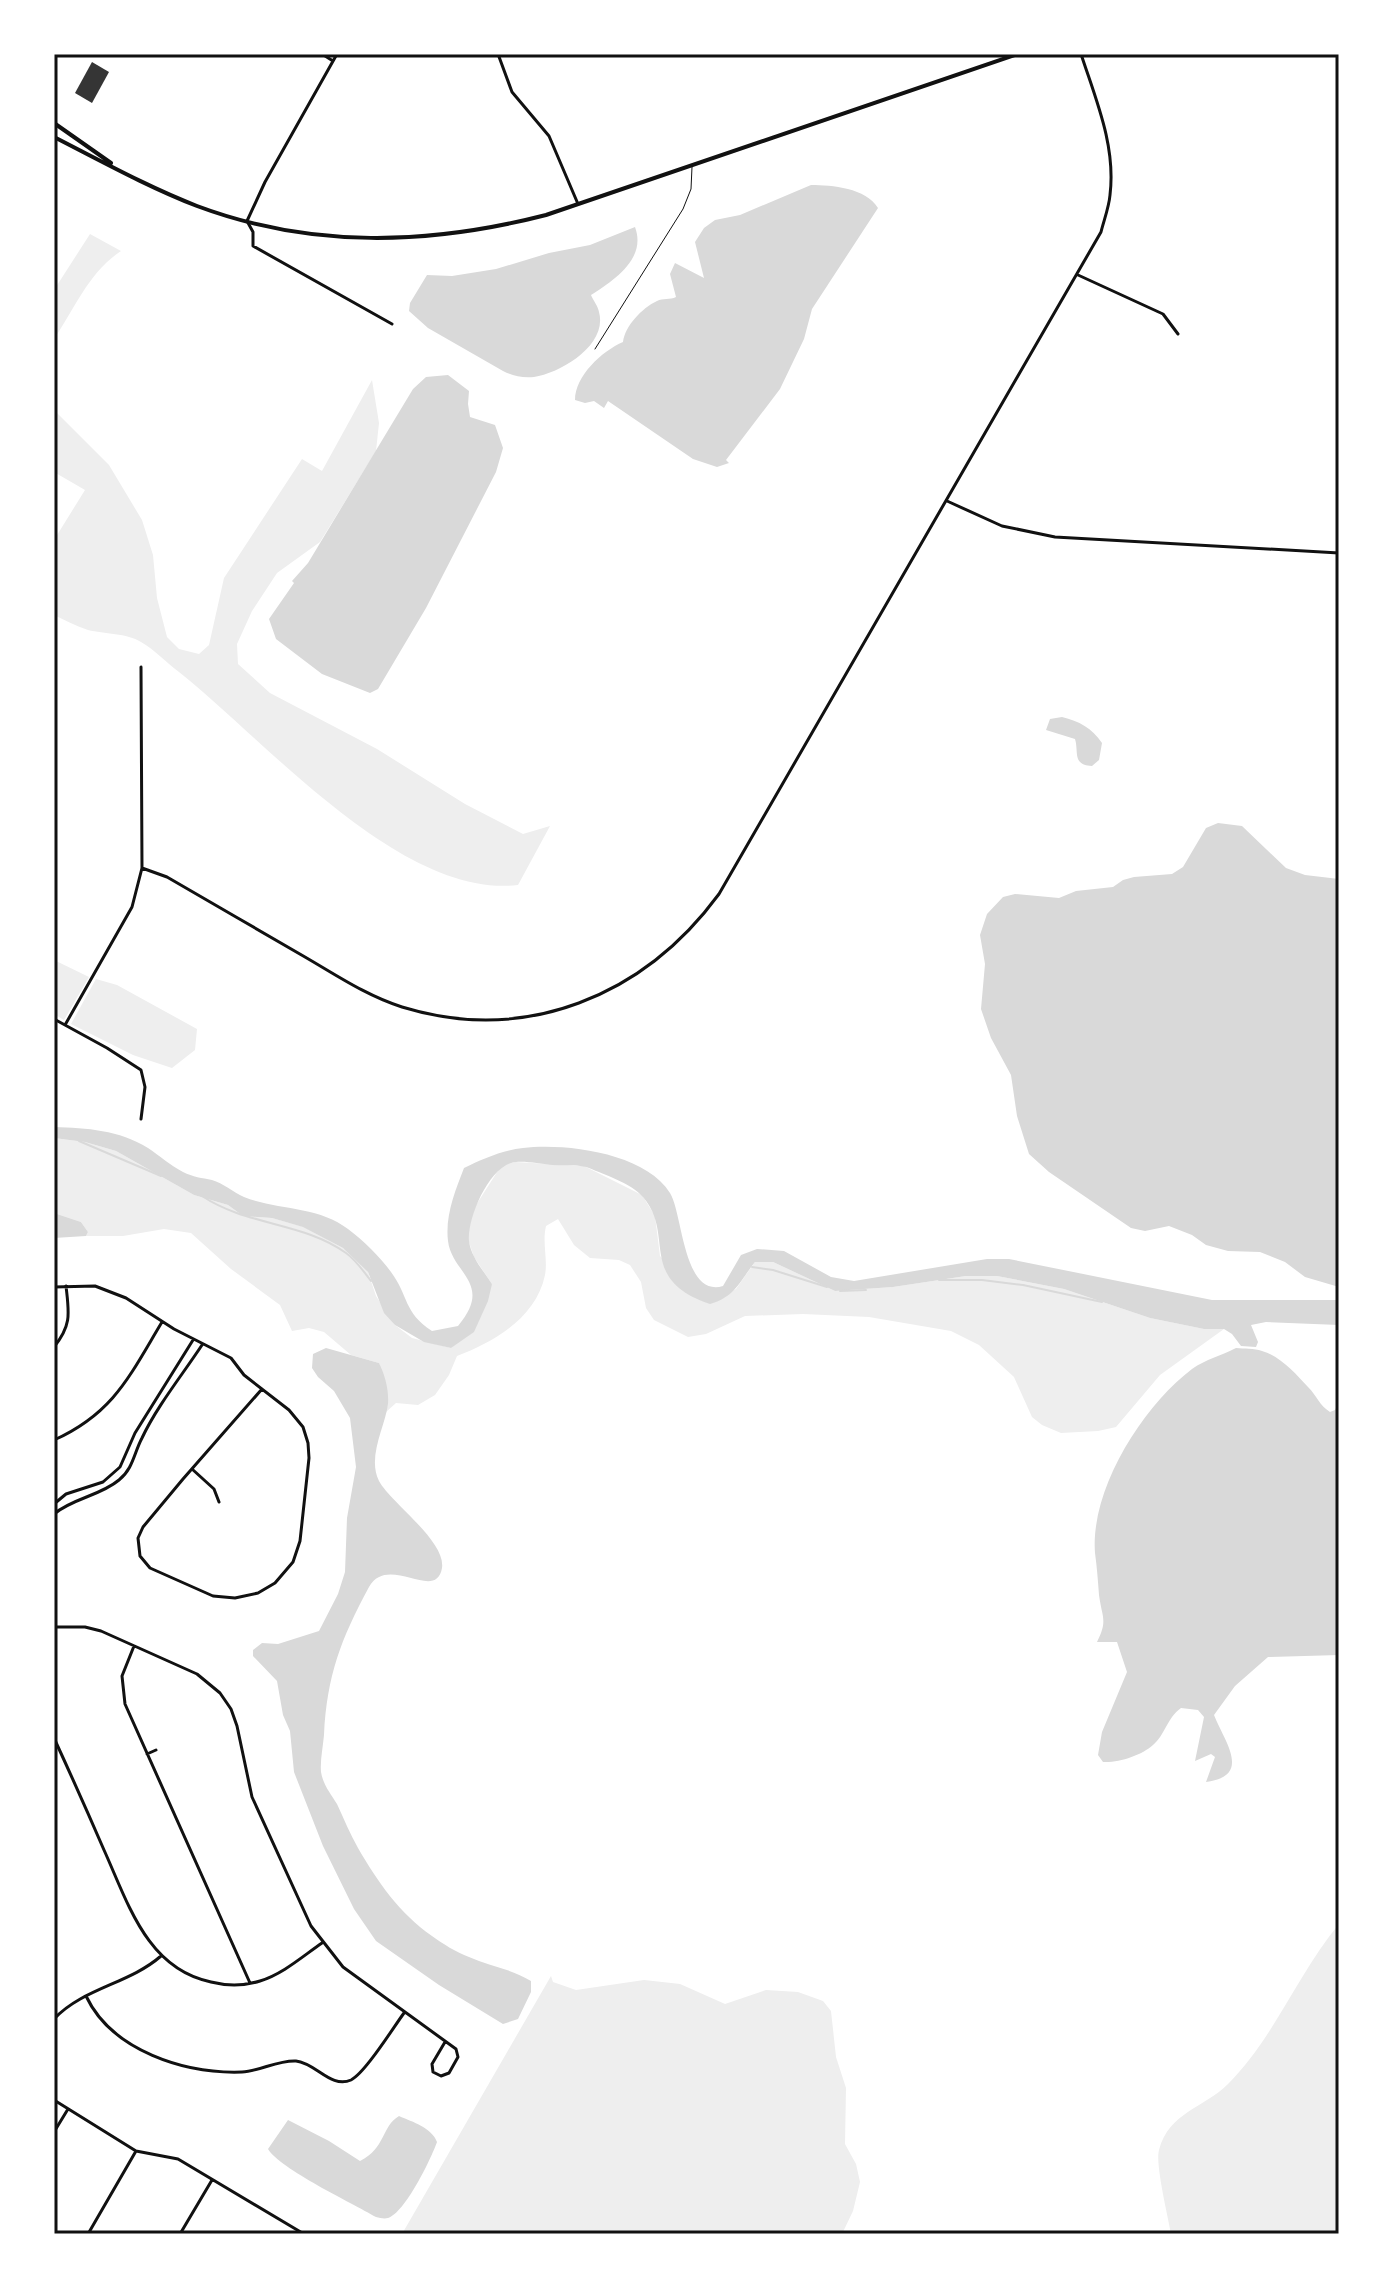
<svg xmlns="http://www.w3.org/2000/svg" width="1393" height="2288" font-family="Figtree,sans-serif">
<style>
.green{fill:#eee}
.water{fill:#d9d9d9}
.lines{fill:none;stroke-linecap:round;stroke-linejoin:round}
.stream{stroke:#d9d9d9;stroke-width:2}
.building{fill:#353535}
.service{stroke:#111;stroke-width:1}
.minor{stroke:#111;stroke-width:3}
.primary{stroke:#111;stroke-width:4}
.neatline{fill:none;stroke:#111;stroke-width:3}
</style>
<rect width="100%" height="100%" fill="#fff"/>
<path class="green" d="M90,234L121,251C89,272 75,308 54,339V290Z
M372,380L379,423L376,451L320,542L277,573L252,611L237,644L238,664L270,693L377,749L465,804L523,834L550,826L518,885C401,899 265,740 179,672C167,663 155,650 141,642C127,633 104,634 88,630C76,626 65,620 54,615V540L85,490L54,472V410L109,465L142,520L153,555L157,598L167,637L179,649L199,654L209,645L224,578L302,459L322,471Z
M54,960L89,977L64,1020L54,1014Z
M96,979L117,985L197,1029L195,1050L172,1068L133,1055L71,1024Z
M54,1138L85,1142L116,1151L194,1195L228,1205L243,1216L272,1218L304,1227L343,1248L359,1260L368,1272L376,1296L395,1325L412,1338L451,1348L492,1284L474,1257L469,1242V1223L476,1205L501,1166L515,1162L584,1166L642,1195L655,1216L660,1256L702,1301L736,1289L755,1262H773L835,1291L893,1287L966,1276H997L1064,1289L1150,1318L1204,1329H1224L1160,1375L1116,1427L1098,1431L1061,1433L1042,1425L1032,1417L1014,1377L979,1345L951,1331L869,1317L803,1314L745,1316L706,1334L688,1337L654,1320L646,1308L641,1282L630,1265L619,1260L590,1258L574,1245L558,1219L546,1226C542,1243 548,1259 545,1275C536,1318 494,1342 457,1356L449,1375L435,1395L418,1405L396,1403L386,1412L388,1403L379,1363L351,1355L324,1332L309,1328L292,1331L280,1305L231,1269L191,1233L164,1229L123,1236H86L88,1232L81,1222L54,1213Z
M1339,1924V2234H1171C1168,2216 1155,2164 1159,2150C1169,2112 1204,2108 1228,2084C1274,2038 1297,1975 1339,1924Z
M551,1976L553,1982L576,1990L644,1980L680,1984L725,2004L766,1990L798,1992L823,2001L831,2011L836,2057L846,2088L845,2144L856,2164L860,2182L853,2211L842,2234H402Z"/>
<path class="water" d="M811,185C832,185 866,188 878,208L812,309L804,339L780,389L726,460L729,463L717,467L693,459L608,401L604,408L594,401L585,403L575,400C575,376 602,351 623,342C625,326 642,308 657,301C663,298 670,300 676,297L670,274L675,263L704,278L695,242L704,228L715,220L740,215Z
M635,227C647,259 613,281 591,295C593,300 598,306 599,312C608,345 561,373 534,377C522,378 513,376 503,371L428,328L409,311L410,303L427,275L452,276L496,269L549,253L590,245Z
M448,375L469,391L468,404L470,417L495,425L503,448L496,472L426,608L378,689L370,693L322,674L276,639L269,619L294,583L292,581L308,563L413,389L426,377Z
M1062,717C1079,721 1092,728 1102,743L1099,760L1092,766C1072,765 1079,752 1075,739L1046,730L1050,719Z
M1218,823L1242,826L1286,868L1305,875L1339,879V1287L1305,1277L1285,1262L1260,1252L1228,1251L1206,1245L1192,1235L1169,1226L1145,1231L1131,1228L1049,1172L1029,1154L1017,1116L1011,1075L991,1038L981,1009L985,964L980,935L987,914L1003,897L1015,894L1059,898L1076,891L1113,887L1123,880L1134,877L1172,874L1183,867L1206,828Z
M54,1127C87,1128 119,1130 148,1148C160,1156 170,1165 183,1172C193,1177 202,1178 212,1180C223,1183 233,1192 244,1197C277,1210 319,1206 348,1229C363,1240 380,1257 391,1272C409,1296 403,1312 432,1331L458,1326C494,1283 452,1274 448,1241C445,1216 455,1191 464,1168C482,1159 503,1150 523,1148C566,1143 645,1153 670,1193C683,1214 683,1298 723,1286L741,1255L757,1249L784,1251L831,1277L854,1281L987,1259H1009L1212,1300H1339V1325L1266,1322L1251,1325L1258,1342L1256,1347L1241,1346L1232,1334L1224,1329H1204L1150,1318L1064,1289L997,1276H966L893,1287L835,1291L773,1262H755C740,1281 735,1297 710,1304C636,1279 676,1235 643,1197C631,1183 605,1175 589,1168C578,1164 564,1166 552,1165C541,1164 527,1161 516,1162C490,1164 467,1218 469,1241C471,1257 483,1270 492,1284L488,1301L474,1332L451,1348L424,1342L395,1325L384,1313L368,1272L343,1248L303,1227L272,1218L243,1216L228,1205L194,1195L116,1151L85,1142L54,1138Z
M54,1213L81,1222L88,1232L86,1236L54,1238Z
M326,1348L379,1363C385,1375 389,1390 388,1404C385,1427 367,1457 379,1481C391,1503 446,1541 442,1568C436,1603 388,1553 369,1587C341,1639 327,1675 324,1735C323,1747 320,1760 321,1772C323,1785 331,1794 337,1804C344,1819 350,1834 358,1848C377,1881 400,1914 432,1936C443,1944 456,1952 469,1957C489,1966 512,1969 531,1981V1992L518,2019L503,2024L439,1985L376,1941L354,1909L323,1846L294,1772L290,1731L283,1715L277,1681L253,1656V1650L262,1643L278,1644L319,1631L338,1594L345,1572L347,1518L356,1467L350,1418L334,1391L318,1377L312,1368L313,1354Z
M1236,1348C1244,1349 1254,1348 1262,1351C1280,1356 1296,1374 1308,1387C1317,1396 1319,1405 1330,1412L1335,1410L1339,1402V1655L1268,1657L1235,1686L1214,1715C1224,1741 1253,1776 1206,1782L1215,1757L1211,1754L1195,1761L1204,1717L1198,1710L1181,1708C1167,1718 1165,1735 1153,1745C1142,1755 1119,1763 1103,1762L1098,1755L1102,1732L1127,1672L1117,1642H1097C1108,1620 1102,1618 1099,1595C1098,1582 1097,1567 1095,1553C1090,1489 1143,1406 1192,1369C1206,1359 1221,1356 1236,1348Z
M399,2116C413,2122 432,2128 437,2142C431,2159 405,2213 388,2218C384,2219 380,2218 376,2217C352,2203 280,2169 268,2149L288,2120L329,2141L360,2161C386,2148 381,2127 399,2116Z"/>
<g class="lines">
<path class="stream" d="M79,1141L161,1176
M202,1196C247,1226 303,1222 346,1253C356,1260 364,1272 371,1281
M752,1267L773,1270L827,1287
M939,1280H982L1023,1285L1102,1302
M840,1291L866,1290"/>
</g>
<path class="building" d="M92,62L109,72L92,103L75,93Z"/>
<g class="lines">
<path class="service" d="M595,349L683,209L691,189L692,167"/>
<path class="minor" d="M322,54L333,61
M337,54L265,182L247,221L253,232V246L392,324
M498,54L512,92L549,136L578,204
M54,57L56,54
M1078,275L1163,314L1178,334
M947,501L1002,526L1055,537L1339,553
M142,868L167,877C213,904 259,930 305,957C336,975 367,996 402,1007C526,1045 644,996 719,894L1101,232C1104,220 1109,207 1110,195C1116,146 1096,100 1081,54
M54,1019L107,1048L141,1070L145,1087L141,1119
M65,1025L132,907L142,868L141,667
M54,1287L95,1286L126,1298L174,1329L231,1358L244,1375L289,1410L303,1427L308,1443L309,1458L300,1541L293,1562L275,1583L258,1593L235,1598L213,1596L150,1568L140,1556L138,1538L143,1527L183,1479L262,1389
M54,1347C72,1325 69,1313 66,1286
M54,1440C114,1413 130,1375 162,1322
M192,1469L214,1489L219,1502
M54,1504L66,1494L103,1482L120,1467L135,1433L193,1340
M54,1514C73,1498 100,1496 119,1480C133,1469 134,1453 142,1438C157,1406 183,1374 202,1345
M54,1627H85L101,1631L197,1674L220,1693L231,1709L237,1726L252,1797L311,1926L343,1967L456,2049L458,2057L449,2073L441,2076L433,2072L432,2064L445,2042
M134,1646L122,1676L125,1704L250,1983
M54,1738C71,1775 88,1813 104,1850C128,1903 147,1969 211,1982C227,1986 244,1986 260,1981C283,1974 303,1956 322,1943
M147,1754L156,1750
M86,1996C112,2051 185,2074 242,2072C260,2071 278,2060 296,2061C316,2063 331,2089 351,2080C365,2073 393,2028 404,2013
M54,2019C83,1988 129,1984 161,1956
M54,2100L136,2151L178,2159L304,2234
M54,2132L68,2109
M88,2234L136,2151
M180,2234L212,2180"/>
<path class="primary" d="M54,123L111,163
M54,137C101,161 148,187 197,206C312,249 429,245 546,215L1018,54"/>
</g>
<rect width="1393" height="2288" fill="none" stroke="#ffffff" stroke-width="112"/>
<rect x="56" y="56" width="1281" height="2176" class="neatline"/>
</svg>
